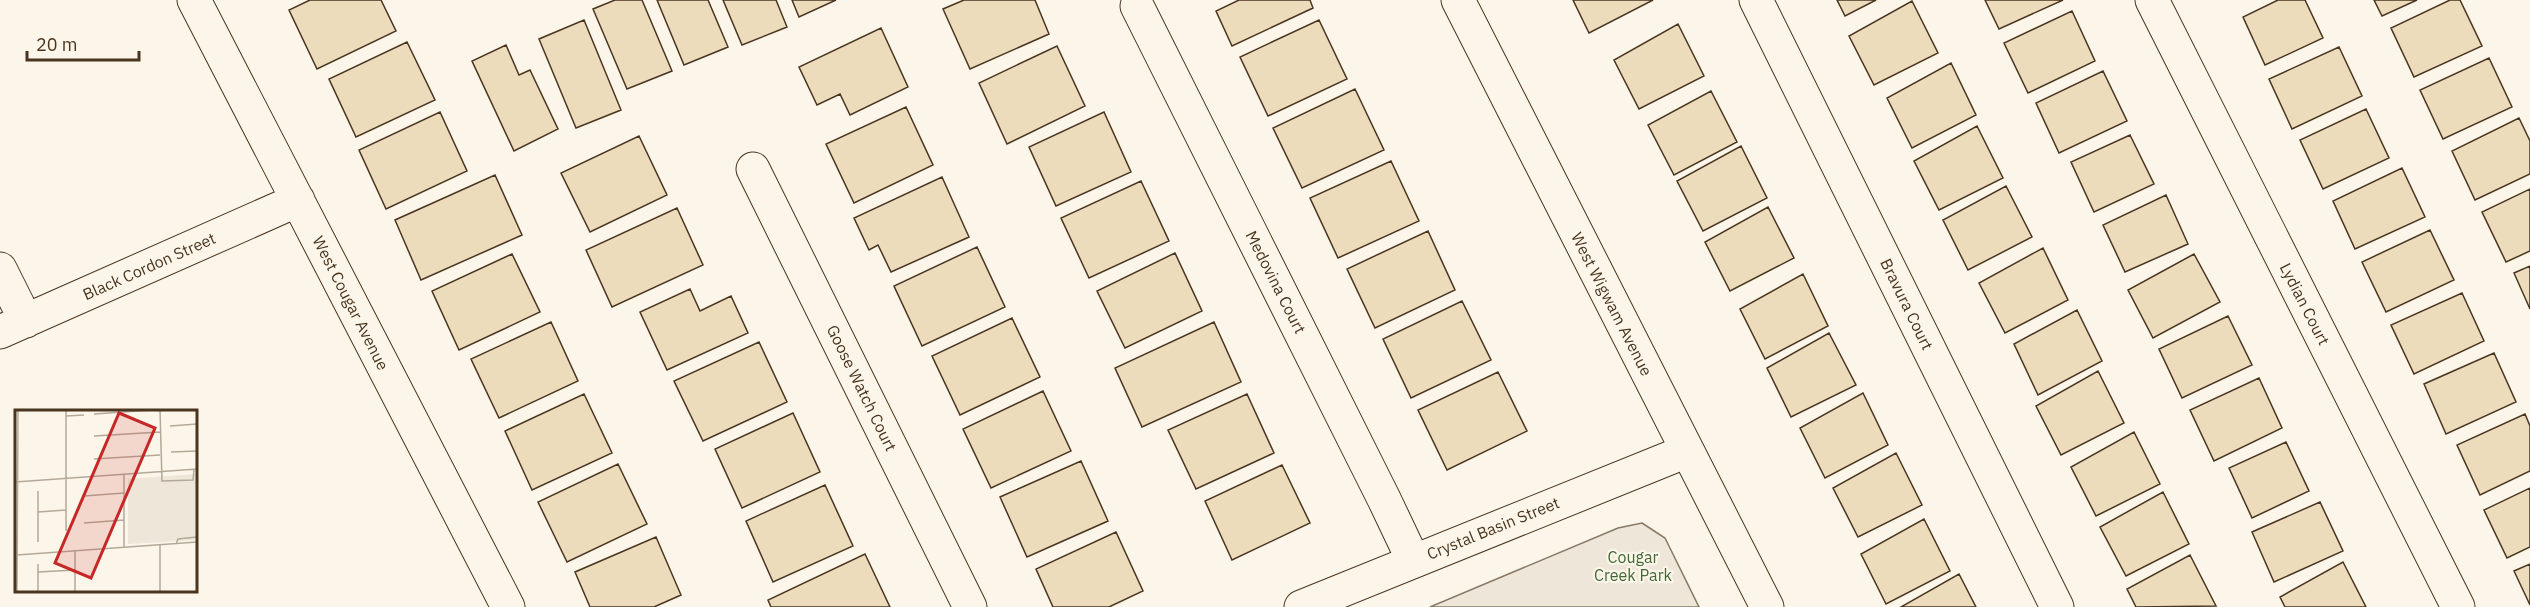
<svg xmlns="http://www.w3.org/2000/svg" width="2530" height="607" font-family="'IBM Plex Sans',sans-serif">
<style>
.green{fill:#ede6d9;stroke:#887966;stroke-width:1.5}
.building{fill:#ecdcbc;stroke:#4a3520;stroke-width:1.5}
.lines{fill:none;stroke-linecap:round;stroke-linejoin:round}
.minor-casing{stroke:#4a3520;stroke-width:35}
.minor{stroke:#fbf6e9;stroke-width:33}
.labels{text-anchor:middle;stroke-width:4.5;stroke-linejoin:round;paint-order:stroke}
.street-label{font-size:16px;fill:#4a3520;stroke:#fbf6e9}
.park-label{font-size:16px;fill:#436837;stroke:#fbf6e9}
.inset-road{fill:none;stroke:#b4a999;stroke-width:1.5}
.view{fill:#c62828;fill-opacity:0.15;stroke:#c62828;stroke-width:3}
.inset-edge{fill:none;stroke:#4a3520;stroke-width:3}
</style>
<rect width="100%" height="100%" fill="#fbf6e9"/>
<path class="green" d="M1642,523L1665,538L1699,607H1430L1618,528Z"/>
<path class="building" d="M310,0H381L396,31L317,69L289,10Z
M615,0H642L672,71L627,89L593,9Z
M657,0H708L728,47L684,65Z
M723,0H776L787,27L742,45Z
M792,0H836L799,17Z
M964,0H1035L1049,34L970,69L943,9Z
M1239,0H1310L1313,8L1232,46L1216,11Z
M1573,0H1653L1589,33Z
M1837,0H1876L1845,16Z
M1985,0H2063L1999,29Z
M2278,0H2305L2323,38L2265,65L2243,17Z
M2374,0H2417L2382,16Z
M2450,0H2460L2482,46L2414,77L2391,28Z
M1912,1L1938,53L1874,85L1849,36Z
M2072,11L2095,61L2028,93L2004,43Z
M584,20L621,110L576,128L539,39Z
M1319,20L1347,79L1268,116L1240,57Z
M1678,24L1704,76L1639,109L1614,60Z
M881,28L908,87L850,115L840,94L817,105L799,67Z
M407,42L435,100L356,137L329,79Z
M506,45L519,75L530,70L558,129L514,151L472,61Z
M1057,46L1085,106L1007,144L979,83Z
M2339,47L2362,96L2292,129L2269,79Z
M2489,58L2512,107L2443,139L2420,90Z
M1951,63L1976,115L1912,148L1887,98Z
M2103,71L2127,121L2059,153L2036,103Z
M1355,89L1384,150L1302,188L1273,128Z
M1711,91L1737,142L1674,175L1648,125Z
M906,107L933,165L854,203L826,144Z
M2366,109L2389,158L2323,189L2300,140Z
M440,112L467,171L386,209L359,150Z
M1104,112L1131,172L1056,206L1029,147Z
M2519,118L2530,141V174L2475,200L2452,151Z
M1977,126L2003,178L1939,210L1914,161Z
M2130,135L2154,184L2094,212L2071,162Z
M639,136L667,195L590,232L561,173Z
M1741,146L1767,198L1703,231L1677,181Z
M1391,161L1419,221L1338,258L1310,198Z
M2402,168L2425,217L2355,249L2333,201Z
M495,175L522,235L421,280L395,220Z
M942,177L969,237L891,272L878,245L869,250L854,218Z
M1141,181L1169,241L1089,278L1061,218Z
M2006,186L2032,237L1968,270L1943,220Z
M2530,189V251L2506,262L2482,212Z
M2166,195L2188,244L2125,272L2103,225Z
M1768,207L1794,258L1730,291L1705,242Z
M677,208L703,265L612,307L586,250Z
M2430,230L2454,280L2386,312L2362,262Z
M1428,231L1455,290L1375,328L1347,269Z
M977,247L1005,307L922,346L894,286Z
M2043,248L2068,300L2005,333L1979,283Z
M1175,253L1202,311L1125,348L1097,291Z
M512,254L540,312L459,350L432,291Z
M2194,254L2220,302L2153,338L2128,290Z
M2530,266V309L2514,273Z
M1803,274L1828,326L1765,359L1740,309Z
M690,289L700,311L731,296L748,333L667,370L640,312Z
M2462,293L2484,341L2414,374L2391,325Z
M1462,301L1491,360L1411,398L1383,339Z
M2077,310L2102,361L2038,395L2014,344Z
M2228,316L2252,365L2182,398L2159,349Z
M1012,318L1040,377L960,415L932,356Z
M551,322L578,381L499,418L471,359Z
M1214,322L1241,382L1142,427L1115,368Z
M1829,333L1856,385L1791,417L1767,368Z
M759,342L787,402L703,441L674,381Z
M2494,353L2516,402L2446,434L2424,384Z
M2098,371L2124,423L2061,455L2036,406Z
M1498,372L1527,431L1447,470L1418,410Z
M2259,378L2282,428L2214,461L2190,410Z
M1043,391L1071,451L991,488L963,429Z
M1863,393L1888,445L1825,478L1800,428Z
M584,394L612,453L532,490L505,431Z
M1247,394L1274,453L1196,489L1168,430Z
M793,413L820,472L742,508L715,449Z
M2525,414L2530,426V471L2480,495L2457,445Z
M2134,432L2160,484L2096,516L2071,467Z
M2286,442L2309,491L2252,518L2229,468Z
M1896,453L1922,505L1858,537L1833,488Z
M1081,461L1108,521L1027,557L1000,497Z
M618,464L647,524L567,562L538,502Z
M1282,465L1310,523L1232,560L1205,501Z
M825,485L853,546L773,582L746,521Z
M2530,488V547L2507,558L2484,510Z
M2163,492L2189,544L2126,576L2100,527Z
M2320,502L2343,551L2274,582L2252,532Z
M1924,519L1950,571L1886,604L1861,554Z
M1116,532L1143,591L1109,607H1053L1036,569Z
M656,537L681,595L654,607H590L575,572Z
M865,554L890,607H771L768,600Z
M2190,555L2216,606L2136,607L2127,589Z
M2343,562L2366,607H2285L2280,597Z
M2530,564V605L2514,571Z
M1959,574L1976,607H1901Z"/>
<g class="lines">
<g class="minor-casing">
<path id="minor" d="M194,0L508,607
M1458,0L1767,607
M1756,0L2057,607
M2152,0L2458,607
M1137,6L1384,499L1413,560
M753,169L970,607
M0,269L26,321
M0,332L298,200
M1301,607L1687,451"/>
</g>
<use href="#minor" class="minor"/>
</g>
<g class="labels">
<g class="street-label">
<text transform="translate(149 266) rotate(-24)" y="6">Black Cordon Street</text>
<text transform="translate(1276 282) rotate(63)" y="6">Medovina Court</text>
<text transform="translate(351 303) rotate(63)" y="6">West Cougar Avenue</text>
<text transform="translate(1612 304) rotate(63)" y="6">West Wigwam Avenue</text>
<text transform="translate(1907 304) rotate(64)" y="6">Bravura Court</text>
<text transform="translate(2305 304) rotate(63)" y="6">Lydian Court</text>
<text transform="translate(862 388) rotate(64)" y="6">Goose Watch Court</text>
<text transform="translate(1493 528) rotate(-22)" y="6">Crystal Basin Street</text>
</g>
<g class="park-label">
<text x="1633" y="563">Cougar<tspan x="1633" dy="18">Creek Park</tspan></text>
</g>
</g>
<g transform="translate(15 410)">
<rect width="182" height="182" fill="#fbf6e9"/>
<path d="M181,64V130L113,134V69Z" fill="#ede6d9"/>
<path class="inset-road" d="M145,0L147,71L178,70L179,60M79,4L137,0M51,6L69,5M155,16L182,14M79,26L145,22M156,42L182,41M79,49L145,45M0,72L182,59M69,86L109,83M23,102L51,100M69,113L109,110M51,121V0M23,132V81M161,134L163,129L182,127M145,135V181M109,137V64M60,140V181M2,145L182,132M23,154V181M23,162L60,160M2,181L3,0"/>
<path class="view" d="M104,3L140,18L76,168L40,153Z"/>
<rect width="182" height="182" class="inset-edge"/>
</g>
<path d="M27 51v9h112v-9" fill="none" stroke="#4a3520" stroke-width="3"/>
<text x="36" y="51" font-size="18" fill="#4a3520" stroke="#fbf6e9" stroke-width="4.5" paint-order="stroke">20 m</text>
</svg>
